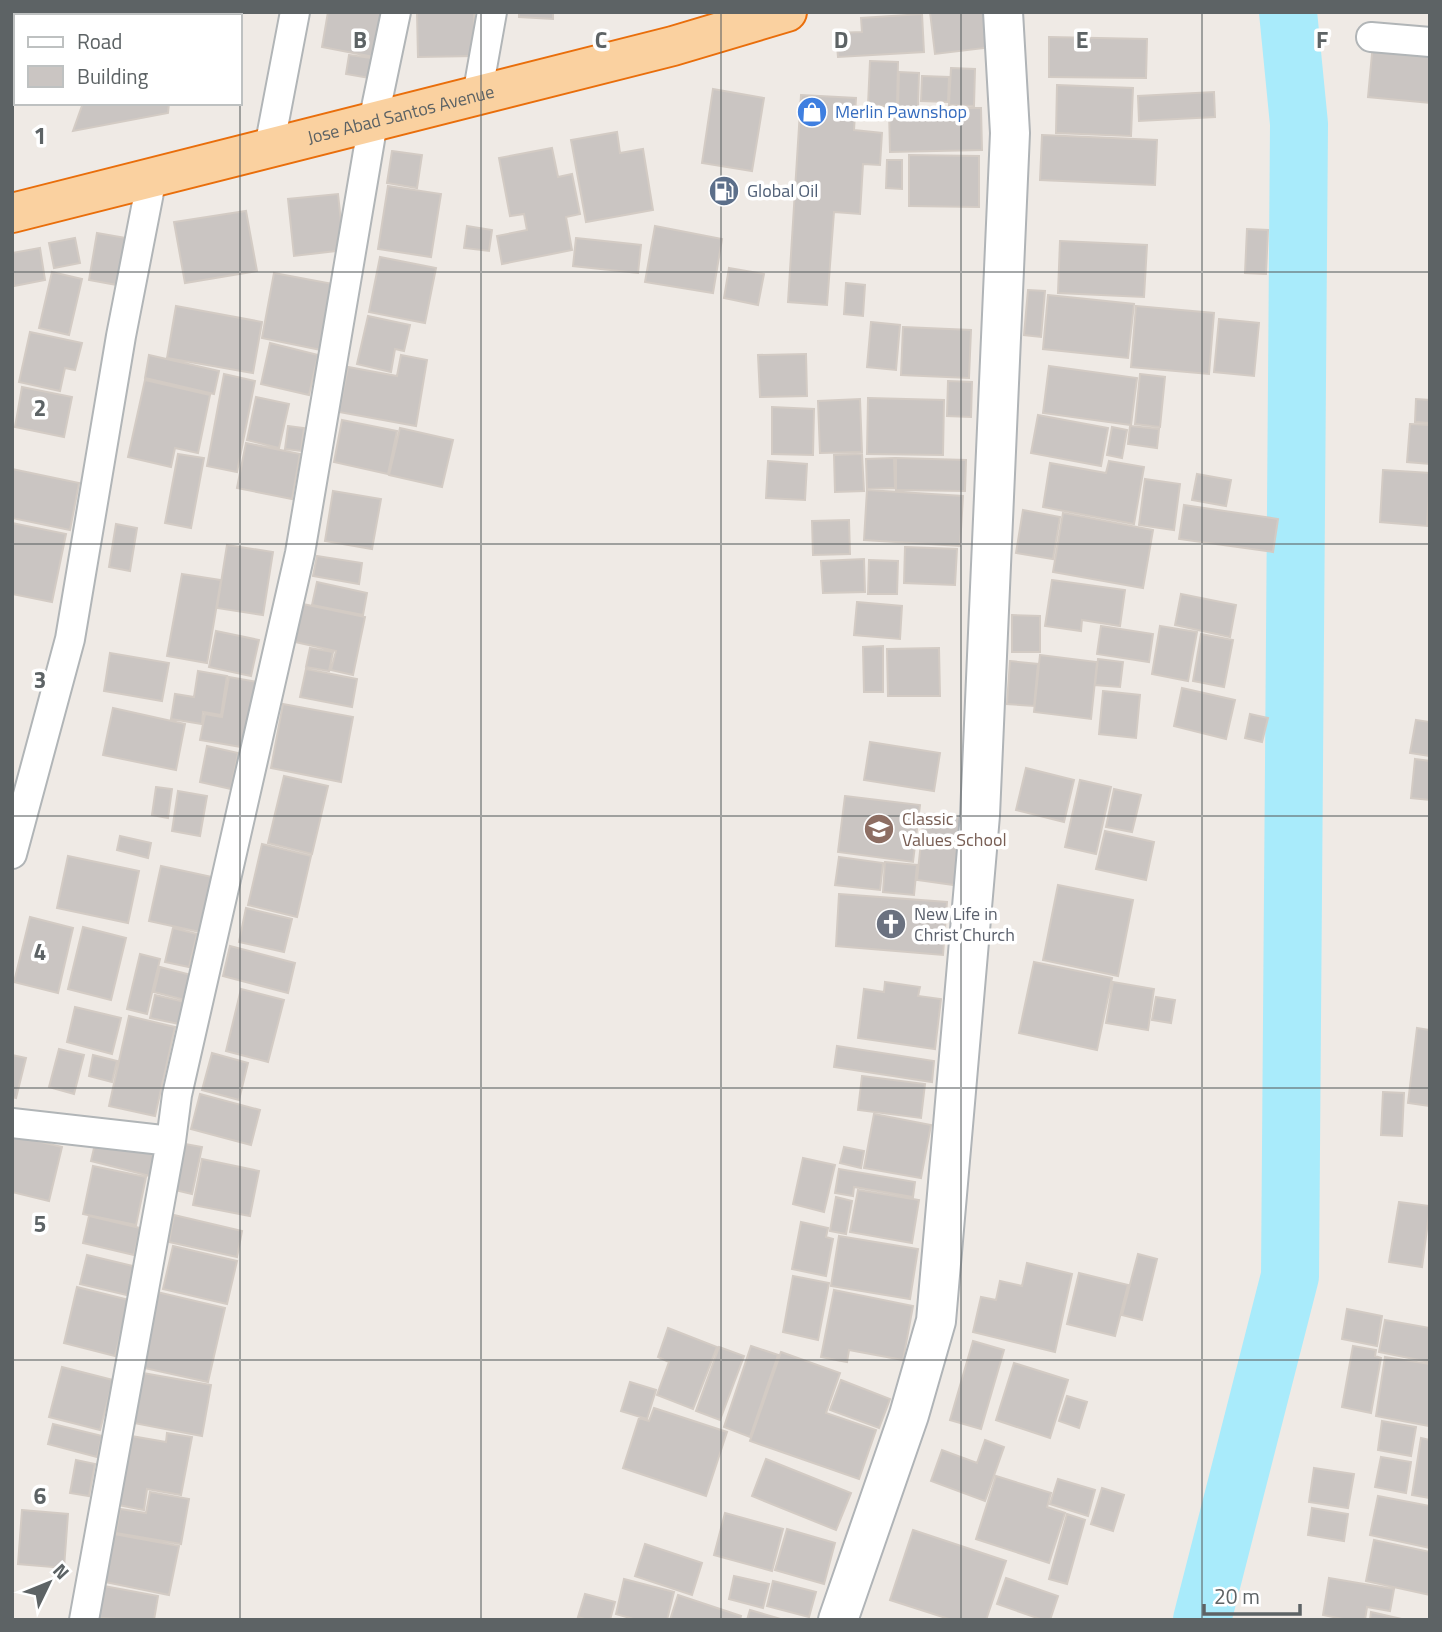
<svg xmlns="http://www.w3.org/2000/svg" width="1442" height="1632" font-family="'Titillium Web',sans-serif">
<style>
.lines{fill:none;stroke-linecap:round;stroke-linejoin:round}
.river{stroke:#a9ebfb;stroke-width:58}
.building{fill:#cac5c2;stroke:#d3cbc4;stroke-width:2}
.minor-casing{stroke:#b1b5b7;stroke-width:32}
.secondary-casing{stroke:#b0b4b7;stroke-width:42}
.trunk-casing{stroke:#e96e0b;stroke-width:42}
.minor{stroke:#fff;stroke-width:28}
.secondary{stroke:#fff;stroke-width:38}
.trunk{stroke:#fad1a0;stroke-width:38}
.grid{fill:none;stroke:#5d6365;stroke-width:2;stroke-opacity:0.55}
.labels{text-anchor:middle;stroke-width:7;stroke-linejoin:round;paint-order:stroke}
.shop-label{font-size:18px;fill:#366cbe;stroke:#fff;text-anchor:start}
.street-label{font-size:18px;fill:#5d6365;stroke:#fff}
.service-label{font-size:18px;fill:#4e5e75;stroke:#fff;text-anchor:start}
.education-label{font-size:18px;fill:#785e54;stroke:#fff;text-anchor:start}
.worship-label{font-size:18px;fill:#5b616d;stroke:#fff;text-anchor:start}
.grid-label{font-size:23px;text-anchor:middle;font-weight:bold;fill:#5d6365;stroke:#fff;stroke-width:7;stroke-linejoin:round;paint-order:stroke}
</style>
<rect width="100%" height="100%" fill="#efeae5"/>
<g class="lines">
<path class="river" d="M1202,1620L1290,1276L1299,124L1288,12"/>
</g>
<path class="building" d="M328,12H382L374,57L322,47Z
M417,12H474L475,56L418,57Z
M519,12H553V19L519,17Z
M930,12H989L993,47L935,54Z
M922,14L924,52L838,57L836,33L862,32L861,18Z
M1049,37L1147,39L1146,78L1049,77Z
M1373,43L1430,49V103L1368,97Z
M349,55L372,58L370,78L346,74Z
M870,61L898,62L897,107L868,105Z
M951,68L975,69L974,106L949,105Z
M899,72L919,73L918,107H898Z
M922,76L949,77L948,102L921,101Z
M1057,85L1133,88L1131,136L1056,133Z
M713,89L764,98L752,171L702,163Z
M1214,92L1215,117L1139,121L1138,96Z
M801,95L856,98L854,130L882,133L880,165L863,164L860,214L834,212L827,305L788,302Z
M83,103H169L168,113L73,131Z
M957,108H981L982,150L890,152L889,110Z
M617,132L620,153L643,149L653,210L586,222L571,140Z
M1042,135L1157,140L1155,185L1040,180Z
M552,148L558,177L572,174L580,214L566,217L572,250L502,264L497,236L527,230L524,214L510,216L499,158Z
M392,151L422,155L417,188L387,183Z
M909,155L979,156V207L909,206Z
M887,160H902V189L886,188Z
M388,186L441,194L431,257L378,249Z
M338,194L344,250L294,256L288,199Z
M246,211L257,271L185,283L174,222Z
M467,226L492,230L489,251L464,248Z
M655,226L722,239L713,293L645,282Z
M1247,229L1268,230L1266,274L1245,273Z
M97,233L126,238L117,285L89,280Z
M75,238L80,263L54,268L49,243Z
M576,238L641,245L638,273L573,266Z
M1060,241L1147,245L1144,297L1058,293Z
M40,248L45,280L14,286L12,253Z
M380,257L436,268L425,323L369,312Z
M729,268L764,274L758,305L724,298Z
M52,272L82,279L69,335L39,328Z
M274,273L333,284L321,350L262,338Z
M846,283L865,285L863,316L844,314Z
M1028,290L1045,291L1041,337L1024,335Z
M1048,295L1134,304L1128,358L1043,349Z
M176,306L262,322L253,373L167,358Z
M1136,306L1214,313L1209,374L1131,367Z
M368,316L410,325L404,351L395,349L391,372L357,364Z
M1219,319L1259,323L1254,376L1214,372Z
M871,322L900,325L896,370L867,367Z
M903,327L971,330L969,378L901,375Z
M30,332L82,343L75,370L65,368L60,391L19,382Z
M270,343L318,355L309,395L261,384Z
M806,354L807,396L760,397L758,355Z
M149,355L219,371L214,394L145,378Z
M401,355L427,360L416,426L339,412L348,367L397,376Z
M1049,366L1137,378L1131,425L1043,413Z
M224,374L255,381L237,472L207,466Z
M1140,374L1165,377L1160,427L1135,424Z
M145,380L210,395L198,453L175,448L171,467L128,457Z
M948,381L972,382L971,417L947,416Z
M22,387L72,397L64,437L15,427Z
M256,397L289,404L279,448L247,440Z
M868,398L944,400L943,455L867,454Z
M860,399L862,452L820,453L818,401Z
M1416,399L1430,400V423L1415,422Z
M772,407L814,409L813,455L772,454Z
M1038,415L1108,428L1101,466L1031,453Z
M342,420L397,431L388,474L334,462Z
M1410,424L1430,425V464L1407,462Z
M288,426L304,428L301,451L285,449Z
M1130,426L1159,429L1157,448L1128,444Z
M1112,427L1127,430L1122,458L1107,455Z
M400,428L453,440L442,487L389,475Z
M246,443L300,454L292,499L237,488Z
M178,454L204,458L191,528L165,523Z
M862,454L864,491L835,492L834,455Z
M894,458L895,488L867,489L866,459Z
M896,458L966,460L965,491L896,490Z
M768,461L807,464L805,500L766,498Z
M1109,461L1144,467L1134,524L1043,507L1050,463L1106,473Z
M12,469L79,483L70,530L12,518Z
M1383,470L1430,473L1427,526L1380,522Z
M1197,474L1231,480L1226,506L1192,500Z
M1145,479L1180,484L1174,530L1139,525Z
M867,490L963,496L960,546L864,540Z
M333,491L381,499L372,549L325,541Z
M1184,505L1278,519L1273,552L1179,539Z
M1023,510L1060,517L1053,559L1016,553Z
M1063,513L1153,530L1143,588L1053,572Z
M849,520L850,554L813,555L812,521Z
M12,523L66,534L52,602L12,594Z
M116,524L137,528L130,571L109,567Z
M227,545L273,552L263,615L217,608Z
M905,547L957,549L955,585L904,583Z
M317,556L362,563L359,584L313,576Z
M864,559L865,592L823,593L821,561Z
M869,560L898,561L897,594H868Z
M182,574L221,580L207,663L167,656Z
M1052,580L1125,590L1120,626L1082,620L1081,631L1045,626Z
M317,582L367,593L363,615L312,605Z
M1181,594L1236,605L1230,637L1175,625Z
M857,602L902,606L900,639L854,635Z
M303,604L365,617L353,675L331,670L336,651L295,642Z
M1012,615L1040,616V652H1012Z
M1101,626L1153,634L1149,662L1097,654Z
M1160,626L1197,632L1188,681L1152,674Z
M216,631L259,640L251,676L209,667Z
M1201,634L1233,640L1224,687L1193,681Z
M883,646V692H864L863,647Z
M310,648L333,652L329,671L306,667Z
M939,648L940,696H888L887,649Z
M110,653L169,663L162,701L104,691Z
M1040,655L1097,662L1091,719L1034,712Z
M1098,659L1123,662L1120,687L1095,685Z
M1010,661L1038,664L1034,706L1007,704Z
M306,669L357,679L352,707L300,697Z
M198,671L227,676L221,715L203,712L202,724L171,719L175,694L194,697Z
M229,677L257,682L247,748L200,740L205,714L222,717Z
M1182,688L1235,700L1226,739L1174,726Z
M1103,691L1140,695L1136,738L1099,734Z
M283,704L353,717L341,782L271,768Z
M113,708L185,724L176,770L103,755Z
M1250,714L1268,718L1262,742L1245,738Z
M1416,720L1430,722V756L1410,753Z
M870,742L940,753L934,791L864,780Z
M207,746L238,753L231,789L200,782Z
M1415,759L1430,761V800L1411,798Z
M1026,768L1074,780L1064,822L1016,810Z
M284,776L328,786L312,854L268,843Z
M1080,780L1111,787L1096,854L1065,847Z
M156,787L172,789L168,818L152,815Z
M1114,789L1141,795L1132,832L1106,827Z
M178,791L207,796L200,836L172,831Z
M845,796L920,805L913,862L838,852Z
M924,814L962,818L954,885L917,880Z
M1105,831L1154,842L1146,880L1096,869Z
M120,836L151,843L148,858L117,850Z
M262,844L311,856L297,917L248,905Z
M68,856L139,871L128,923L57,908Z
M839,857L883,863L880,890L835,885Z
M885,862L917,865L914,895L883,892Z
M161,866L212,877L200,932L149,921Z
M1058,885L1133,900L1118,976L1043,960Z
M839,894L947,902L943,955L836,946Z
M246,908L292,919L284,952L239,942Z
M30,917L73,928L58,993L14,982Z
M83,927L126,938L111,1000L68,989Z
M173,928L197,934L189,967L165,962Z
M230,946L295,963L288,993L223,976Z
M140,954L160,959L147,1014L127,1009Z
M1034,962L1112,978L1097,1050L1019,1033Z
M160,967L191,975L185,1000L154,992Z
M885,982L920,987L918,996L941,999L935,1049L858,1038L864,989L884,992Z
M1113,982L1154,989L1148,1030L1106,1023Z
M241,989L284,1000L268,1062L226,1051Z
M155,995L189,1003L184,1025L150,1018Z
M1156,997L1175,1000L1171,1023L1152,1020Z
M75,1007L121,1018L112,1054L67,1042Z
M129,1016L175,1027L155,1116L109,1106Z
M1417,1028L1430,1030V1106L1408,1103Z
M837,1046L934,1061L932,1082L834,1067Z
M59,1049L84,1055L74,1094L49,1087Z
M212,1053L248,1063L239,1100L202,1090Z
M12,1055L26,1058L16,1098L12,1097Z
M93,1055L117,1061L112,1082L89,1076Z
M862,1076L925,1084L921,1118L858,1110Z
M1383,1092L1404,1093L1402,1136L1381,1135Z
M200,1094L260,1110L251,1145L191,1129Z
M874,1114L931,1125L921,1178L864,1168Z
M12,1135L62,1147L49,1201L12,1192Z
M97,1135L161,1151L154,1177L91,1161Z
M185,1144L202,1147L192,1194L175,1190Z
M844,1147L864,1151L861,1168L840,1163Z
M803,1158L835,1165L824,1212L793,1204Z
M202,1159L259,1171L250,1216L193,1205Z
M93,1166L146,1177L136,1225L83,1214Z
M839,1169L915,1182L913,1197L854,1187L853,1196L835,1193Z
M858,1190L919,1200L912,1243L850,1232Z
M836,1197L852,1201L846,1234L830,1231Z
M1399,1202L1430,1206L1422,1267L1389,1262Z
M174,1215L242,1231L237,1257L169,1242Z
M89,1216L140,1228L134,1255L83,1243Z
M801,1222L828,1228L826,1237L833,1239L826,1276L792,1269Z
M839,1236L918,1249L910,1299L831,1286Z
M173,1246L237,1261L227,1304L163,1289Z
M1138,1254L1157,1259L1142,1320L1122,1315Z
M87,1255L137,1267L131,1296L80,1284Z
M1027,1263L1072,1274L1055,1352L973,1332L981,1297L996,1300L1000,1281L1022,1286Z
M1079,1273L1128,1285L1115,1336L1067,1324Z
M793,1276L829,1283L818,1340L783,1332Z
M77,1287L129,1300L115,1356L64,1343Z
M834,1290L913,1306L903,1360L849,1350L847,1362L821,1357Z
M157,1292L225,1308L208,1382L140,1367Z
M1347,1309L1382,1316L1377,1346L1342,1339Z
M1385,1320L1430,1328L1429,1362L1379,1352Z
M668,1328L717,1347L693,1409L657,1395L669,1362L658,1357Z
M973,1341L1004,1350L981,1429L950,1420Z
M751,1346L778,1355L750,1437L724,1427Z
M1353,1346L1376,1350L1375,1356L1381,1358L1371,1413L1342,1407Z
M719,1347L744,1356L720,1420L696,1411Z
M781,1352L840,1373L826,1413L876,1430L859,1479L750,1441Z
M1385,1357L1430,1364L1429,1426L1376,1416Z
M1014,1363L1068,1380L1050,1438L996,1420Z
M62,1367L113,1380L100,1430L49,1417Z
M143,1373L211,1385L202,1436L134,1423Z
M841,1380L890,1399L879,1428L830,1410Z
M630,1382L656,1390L647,1419L621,1411Z
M1067,1396L1087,1402L1079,1428L1059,1421Z
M654,1408L727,1432L706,1496L623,1468L639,1418L649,1421Z
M1382,1421L1416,1427L1411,1456L1378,1450Z
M53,1424L102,1436L97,1457L48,1444Z
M167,1433L192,1437L181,1495L147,1489L144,1510L118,1505L131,1436L166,1442Z
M1421,1438L1430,1440V1498L1412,1495Z
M985,1440L1004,1447L985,1501L931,1481L942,1450L977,1463Z
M1381,1457L1411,1462L1406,1493L1375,1487Z
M766,1459L851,1493L836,1530L752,1496Z
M76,1460L95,1464L89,1496L70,1493Z
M1314,1468L1354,1474L1348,1508L1309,1502Z
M996,1476L1051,1493L1047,1507L1065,1513L1049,1563L976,1539Z
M1058,1479L1095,1490L1088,1516L1050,1504Z
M1102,1488L1124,1495L1113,1531L1091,1524Z
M150,1492L189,1499L181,1544L116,1533L120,1509L146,1513Z
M1378,1496L1430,1506V1548L1370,1535Z
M1312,1508L1348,1514L1344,1541L1308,1535Z
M22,1510L68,1514L64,1568L18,1564Z
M725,1513L783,1529L772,1571L714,1555Z
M1067,1514L1085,1520L1067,1584L1049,1579Z
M787,1529L835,1543L824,1584L775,1570Z
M913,1530L1006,1561L986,1620H952L890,1600Z
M114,1534L179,1546L169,1595L105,1582Z
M1374,1540L1430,1552V1595L1366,1581Z
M645,1544L702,1563L692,1595L635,1576Z
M734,1576L769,1584L763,1608L729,1599Z
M1006,1578L1058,1596L1050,1620H1043L997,1604Z
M1329,1578L1394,1589L1390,1611L1367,1607L1365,1620H1348L1323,1615Z
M624,1579L674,1592L667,1620H637L616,1614Z
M773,1581L816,1592L809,1617L767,1606Z
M104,1586L158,1596L154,1620L99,1618Z
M585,1594L615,1602L610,1620H588L578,1617Z
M678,1595L741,1616L740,1620H670Z
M750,1610L784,1620H747Z
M1371,1612L1406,1620H1370Z"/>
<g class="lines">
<g class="minor-casing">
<path id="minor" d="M1371,37L1430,42
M477,96L492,12
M269,148L295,12
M12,854L70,639L121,336L152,177
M12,1123L171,1141
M84,1620L171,1141L177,1095L300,553L373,122L396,12"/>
</g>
<g class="secondary-casing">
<path id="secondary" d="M838,1620L909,1415L936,1321L980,815L1010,133L1003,12"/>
</g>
<g class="trunk-casing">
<g id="trunk">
<path id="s1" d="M12,213L673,46L787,12"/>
</g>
</g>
<use href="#minor" class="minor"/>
<use href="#secondary" class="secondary"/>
<use href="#trunk" class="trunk"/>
</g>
<path class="grid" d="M240,12V1620M481,12V1620M721,12V1620M961,12V1620M1202,12V1620M12,272H1430M12,544H1430M12,816H1430M12,1088H1430M12,1360H1430"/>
<defs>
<g id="shop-disc" transform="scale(1.575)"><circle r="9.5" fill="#3f7fe0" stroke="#fff"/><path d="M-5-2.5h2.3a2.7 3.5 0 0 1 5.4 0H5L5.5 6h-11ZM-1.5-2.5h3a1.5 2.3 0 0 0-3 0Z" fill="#fff"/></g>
<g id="fuel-disc" transform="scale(1.575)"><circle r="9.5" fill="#5c6f8a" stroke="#fff"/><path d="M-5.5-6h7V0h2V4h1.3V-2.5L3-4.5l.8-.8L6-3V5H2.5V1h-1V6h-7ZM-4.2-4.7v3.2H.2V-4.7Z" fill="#fff"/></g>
<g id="school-disc" transform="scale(1.575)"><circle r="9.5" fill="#8d6e63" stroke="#fff"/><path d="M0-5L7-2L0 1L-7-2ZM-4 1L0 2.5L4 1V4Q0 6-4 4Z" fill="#fff"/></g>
<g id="church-disc" transform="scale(1.575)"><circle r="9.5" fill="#6b7280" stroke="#fff"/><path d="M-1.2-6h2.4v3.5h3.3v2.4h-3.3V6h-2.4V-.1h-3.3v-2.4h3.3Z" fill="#fff"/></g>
</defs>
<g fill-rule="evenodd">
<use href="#shop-disc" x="812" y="112"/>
<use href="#fuel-disc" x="724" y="191"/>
<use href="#school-disc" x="879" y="829"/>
<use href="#church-disc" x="891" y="924"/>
</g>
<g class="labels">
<g class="shop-label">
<text x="835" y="118">Merlin Pawnshop</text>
</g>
<g class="street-label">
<text dy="6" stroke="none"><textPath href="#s1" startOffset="401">Jose Abad Santos Avenue</textPath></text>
</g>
<g class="service-label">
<text x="747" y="197">Global Oil</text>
</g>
<g class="education-label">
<text x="902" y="825">Classic<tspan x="902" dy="21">Values School</tspan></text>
</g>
<g class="worship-label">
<text x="914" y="920">New Life in<tspan x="914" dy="21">Christ Church</tspan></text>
</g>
</g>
<g class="grid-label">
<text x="360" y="48">B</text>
<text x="601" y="48">C</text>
<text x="841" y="48">D</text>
<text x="1082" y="48">E</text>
<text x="1322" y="48">F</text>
<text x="40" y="144">1</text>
<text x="40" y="416">2</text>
<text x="40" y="688">3</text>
<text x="40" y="960">4</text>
<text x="40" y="1232">5</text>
<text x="40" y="1504">6</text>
</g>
<rect width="1442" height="1632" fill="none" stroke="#5d6365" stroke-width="28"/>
<rect x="14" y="14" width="228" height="91" fill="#ffffff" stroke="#bec1c1" stroke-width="2"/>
<rect x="28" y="37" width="35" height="10" fill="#ffffff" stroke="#bec1c1" stroke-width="2"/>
<text x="77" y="49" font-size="21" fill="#5d6365">Road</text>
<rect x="28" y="66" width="35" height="21" fill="#cac5c2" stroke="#bec1c1" stroke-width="2"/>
<text x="77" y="84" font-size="21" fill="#5d6365">Building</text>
<g transform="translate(49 1583) rotate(47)" stroke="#ffffff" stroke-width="5" paint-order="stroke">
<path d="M0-5L12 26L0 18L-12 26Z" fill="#5d6365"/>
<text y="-10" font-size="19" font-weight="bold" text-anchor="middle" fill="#5d6365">N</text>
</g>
<path d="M1204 1604v10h96v-10" fill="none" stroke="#5d6365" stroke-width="3.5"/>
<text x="1214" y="1604" font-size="21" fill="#5d6365" stroke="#ffffff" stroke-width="5" paint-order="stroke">20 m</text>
</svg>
